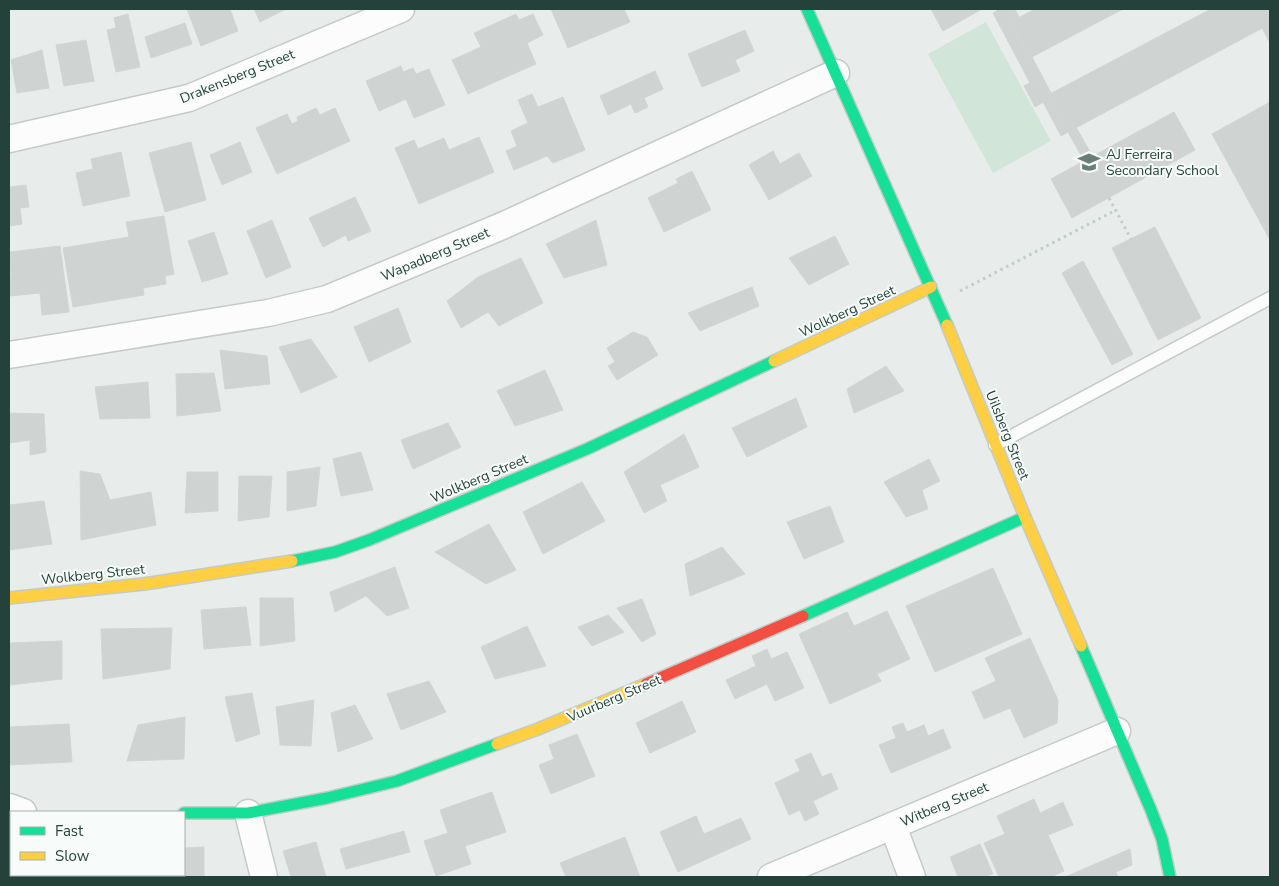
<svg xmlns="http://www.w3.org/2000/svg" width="1279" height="886" font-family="'Nunito Sans',sans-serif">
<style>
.green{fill:#d1e6d8}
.building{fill:#cfd4d2;stroke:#d1d6d4}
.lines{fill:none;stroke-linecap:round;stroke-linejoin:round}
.lane-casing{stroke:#c5cac8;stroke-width:15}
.street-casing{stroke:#c5cac8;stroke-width:29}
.fast-casing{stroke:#c3cbc8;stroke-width:14}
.slow-casing{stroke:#c3cbc8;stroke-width:14}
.jam-casing{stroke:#c3cbc8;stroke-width:14}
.path{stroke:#c3ccca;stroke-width:3;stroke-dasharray:2.5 4;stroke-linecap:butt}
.lane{stroke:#fcfcfc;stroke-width:12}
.street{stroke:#fcfcfc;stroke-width:26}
.fast{stroke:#16e098;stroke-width:11}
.slow{stroke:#ffcf43;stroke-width:11}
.jam{stroke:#f24e42;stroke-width:11}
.labels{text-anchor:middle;stroke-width:4;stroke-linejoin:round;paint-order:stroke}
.street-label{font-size:14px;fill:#24423a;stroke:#f7fbf9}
.poi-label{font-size:14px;fill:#24423a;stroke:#f7fbf9;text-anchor:start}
</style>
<rect width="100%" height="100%" fill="#e8edeb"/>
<path class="green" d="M986,22L1051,141L993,173L928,54Z"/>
<path class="building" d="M187,9H230L238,31L201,46Z
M254,9H286L260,22Z
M551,9H624L630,22L568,48Z
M931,9H982L943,31Z
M1000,9H1015L1019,17L1010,22L1030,58L1032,57L1051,93L1048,95L1068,132L1061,136L1043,102L1045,101L1035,80L1030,83L993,13Z
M1035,9H1123L1030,58L1010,22Z
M1211,9H1270V24L1068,132L1048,95Z
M128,14L140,67L116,72L107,30L116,28L114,18Z
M516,14L519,20L533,14L543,35L527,43L536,64L468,94L452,60L481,47L474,33Z
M185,23L192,44L151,58L145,37Z
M1270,24V43L1262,28Z
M745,30L754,51L735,60L740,71L702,87L688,54Z
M86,40L94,81L64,86L56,45Z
M42,50L49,88L17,93L11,60Z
M401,66L403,72L413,68L416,74L429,69L445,105L414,118L406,99L379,111L366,81Z
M655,71L663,89L644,98L648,107L635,113L631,104L608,115L600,96Z
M1035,80L1045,101L1035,107L1024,86Z
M532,94L538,107L563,97L585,150L553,163L547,156L514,170L506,151L517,146L511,131L528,123L518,100Z
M1270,102V240L1212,134Z
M316,108L320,115L335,108L350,141L277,174L256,128L287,114L292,124L298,121L297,117Z
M1174,112L1195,150L1072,218L1051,179Z
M1076,127L1093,157L1084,161L1068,132Z
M479,137L494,172L419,204L395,148L414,140L418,149L444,138L449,150Z
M191,142L206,200L165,212L149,153Z
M240,142L252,172L222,185L210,155Z
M773,151L780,164L799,153L812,176L769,200L749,165Z
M121,152L130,196L83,206L76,173L93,169L91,159Z
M692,171L711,210L664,232L648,198L678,183L676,179Z
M26,185L29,207L20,208L22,224L9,226V187Z
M355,197L371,231L348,241L346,235L323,247L309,218Z
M164,216L174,274L165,276L166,284L143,288L144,295L73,307L63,248L129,237L126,222Z
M272,220L291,267L266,278L247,231Z
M596,220L607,265L564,278L546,244Z
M1155,227L1201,318L1158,340L1112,248Z
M214,232L228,274L202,282L188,241Z
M835,236L849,264L809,285L789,258Z
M60,246L69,312L42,315L40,293L9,296V277H11L9,252Z
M521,258L543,303L499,326L488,312L461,328L447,301L478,277Z
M1083,261L1133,354L1112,365L1062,273Z
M752,287L759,306L700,331L688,313Z
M398,308L411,342L369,362L354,327Z
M633,332L647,337L658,355L617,380L608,366L615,362L607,348Z
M311,339L337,377L301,393L279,347Z
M220,350L267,356L270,384L225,389Z
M886,366L904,391L854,413L847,389Z
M545,370L563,410L515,426L497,391Z
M214,373L221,411L177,416L176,374Z
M148,382L150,418L100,419L95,387Z
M796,398L807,427L747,457L732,428Z
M9,413L44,414L46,452L30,455V440L9,443Z
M448,423L461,447L413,469L401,440Z
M684,434L699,467L660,485L667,501L644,513L624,472Z
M361,452L373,490L341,496L333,459Z
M929,459L940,481L922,490L928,509L906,517L884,482Z
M320,467L316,506L287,511V472Z
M80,471L100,474L110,500L151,492L156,525L81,540Z
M187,472H218V511L185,513Z
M239,476H272L269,517L238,521Z
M582,482L605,521L543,554L523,512Z
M44,501L52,544L9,550V505Z
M830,506L844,542L804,559L787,522Z
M489,524L516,570L486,584L435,552Z
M722,547L745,574L690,596L685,564Z
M395,567L409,608L387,616L366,596L335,612L330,592Z
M993,568L1022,634L935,672L906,606Z
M260,598H293L295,641L260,646Z
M642,599L656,634L642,642L617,608Z
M246,607L251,645L204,649L201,610Z
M887,611L910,659L877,674L881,681L830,704L799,634L847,612L854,626Z
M608,615L624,632L592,646L578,627Z
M527,626L546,666L495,679L481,647Z
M172,628L170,669L103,679L101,629Z
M1030,638L1058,700L1057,723L1024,738L1010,708L984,719L972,692L996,681L985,658Z
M62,641V679L9,685V643Z
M767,649L771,659L787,652L804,688L775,701L767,684L735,699L726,680L756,666L752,656Z
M429,681L446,712L401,730L387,694Z
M252,693L260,734L236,742L225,697Z
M314,700L311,746L280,745L276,707Z
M682,701L696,732L650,753L636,723Z
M355,705L373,739L338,752L331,713Z
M185,717L184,759L127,761L138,725Z
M903,723L907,732L924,725L928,736L943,729L951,748L891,773L879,745L896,738L892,727Z
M69,724L72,762L9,765V727Z
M577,734L595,776L551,794L539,765L554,759L549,745Z
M811,753L822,777L831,773L838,789L813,801L819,814L805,821L800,810L789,815L775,783L800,771L795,760Z
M492,792L506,832L465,846L471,864L436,876L424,841L448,833L440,810Z
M1034,799L1040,813L1063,802L1073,825L1048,835L1064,871L1051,877H999L984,843L1005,834L997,816Z
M696,816L704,834L741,818L751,839L678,872L660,832Z
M404,831L410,852L346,869L340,849Z
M9,837H11V875H69V877H9Z
M625,837L640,877H566L560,863Z
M316,842L326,877H291L283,851Z
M980,844L993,874L984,877H958L950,857Z
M204,847V877H113V875H184V848Z
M1130,849L1132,865L1116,872L1118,877H1065Z"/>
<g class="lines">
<g class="lane-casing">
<path id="lane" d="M995,445L1270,298"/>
</g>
<g class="street-casing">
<path id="street" d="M9,139L189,98L401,9
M9,355L268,313L327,299L502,226L836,73
M9,807L23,812
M248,813L264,877
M893,826L912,877
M771,877L1117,731"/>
</g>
<g class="fast-casing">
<path id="fast" d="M807,9L947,325
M292,561L335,552L369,540L587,449L774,361
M803,616L1025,517
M1081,646L1151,810L1162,839L1170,877
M184,813H248L327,798L397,781L497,744"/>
</g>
<g class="slow-casing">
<path id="slow" d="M947,325L1025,517L1081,646
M774,361L931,287
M9,598L144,584L292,561
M497,744L538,729L646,684"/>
</g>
<g class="jam-casing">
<path id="jam" d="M646,684L803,616"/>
</g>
<path class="path" d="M1109,198L1131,239
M960,291L1116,210"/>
<use href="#lane" class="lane"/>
<use href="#street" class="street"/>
<use href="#fast" class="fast"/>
<use href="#slow" class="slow"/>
<use href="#jam" class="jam"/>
</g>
<defs>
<g id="school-bare" transform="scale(1.725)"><path d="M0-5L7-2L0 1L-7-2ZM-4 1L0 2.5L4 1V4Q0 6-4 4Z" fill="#697e78" stroke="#f7fbf9" stroke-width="2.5" paint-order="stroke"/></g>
</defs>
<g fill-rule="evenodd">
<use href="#school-bare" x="1089" y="162"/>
</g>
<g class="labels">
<g class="street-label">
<text transform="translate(237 76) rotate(-22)" y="5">Drakensberg Street</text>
<text transform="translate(435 254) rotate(-23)" y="5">Wapadberg Street</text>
<text transform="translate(847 311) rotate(-25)" y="5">Wolkberg Street</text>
<text transform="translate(1008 435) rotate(68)" y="5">Uilsberg Street</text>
<text transform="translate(479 478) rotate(-23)" y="5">Wolkberg Street</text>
<text transform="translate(93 574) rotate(-6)" y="5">Wolkberg Street</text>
<text transform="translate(614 698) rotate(-23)" y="5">Vuurberg Street</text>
<text transform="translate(944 804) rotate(-23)" y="5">Witberg Street</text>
</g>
<g class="poi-label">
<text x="1106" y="159">AJ Ferreira<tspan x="1106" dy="16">Secondary School</tspan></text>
</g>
</g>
<rect width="1279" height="886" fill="none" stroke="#24423a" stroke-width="20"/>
<rect x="10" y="811" width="175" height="65" fill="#f7fbf9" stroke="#a3b1ad"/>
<rect x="20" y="827" width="25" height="8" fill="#16e098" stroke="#a3b1ad"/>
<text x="55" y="836" font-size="15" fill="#24423a">Fast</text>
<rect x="20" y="852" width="25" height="8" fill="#ffcf43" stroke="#a3b1ad"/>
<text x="55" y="861" font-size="15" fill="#24423a">Slow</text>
</svg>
